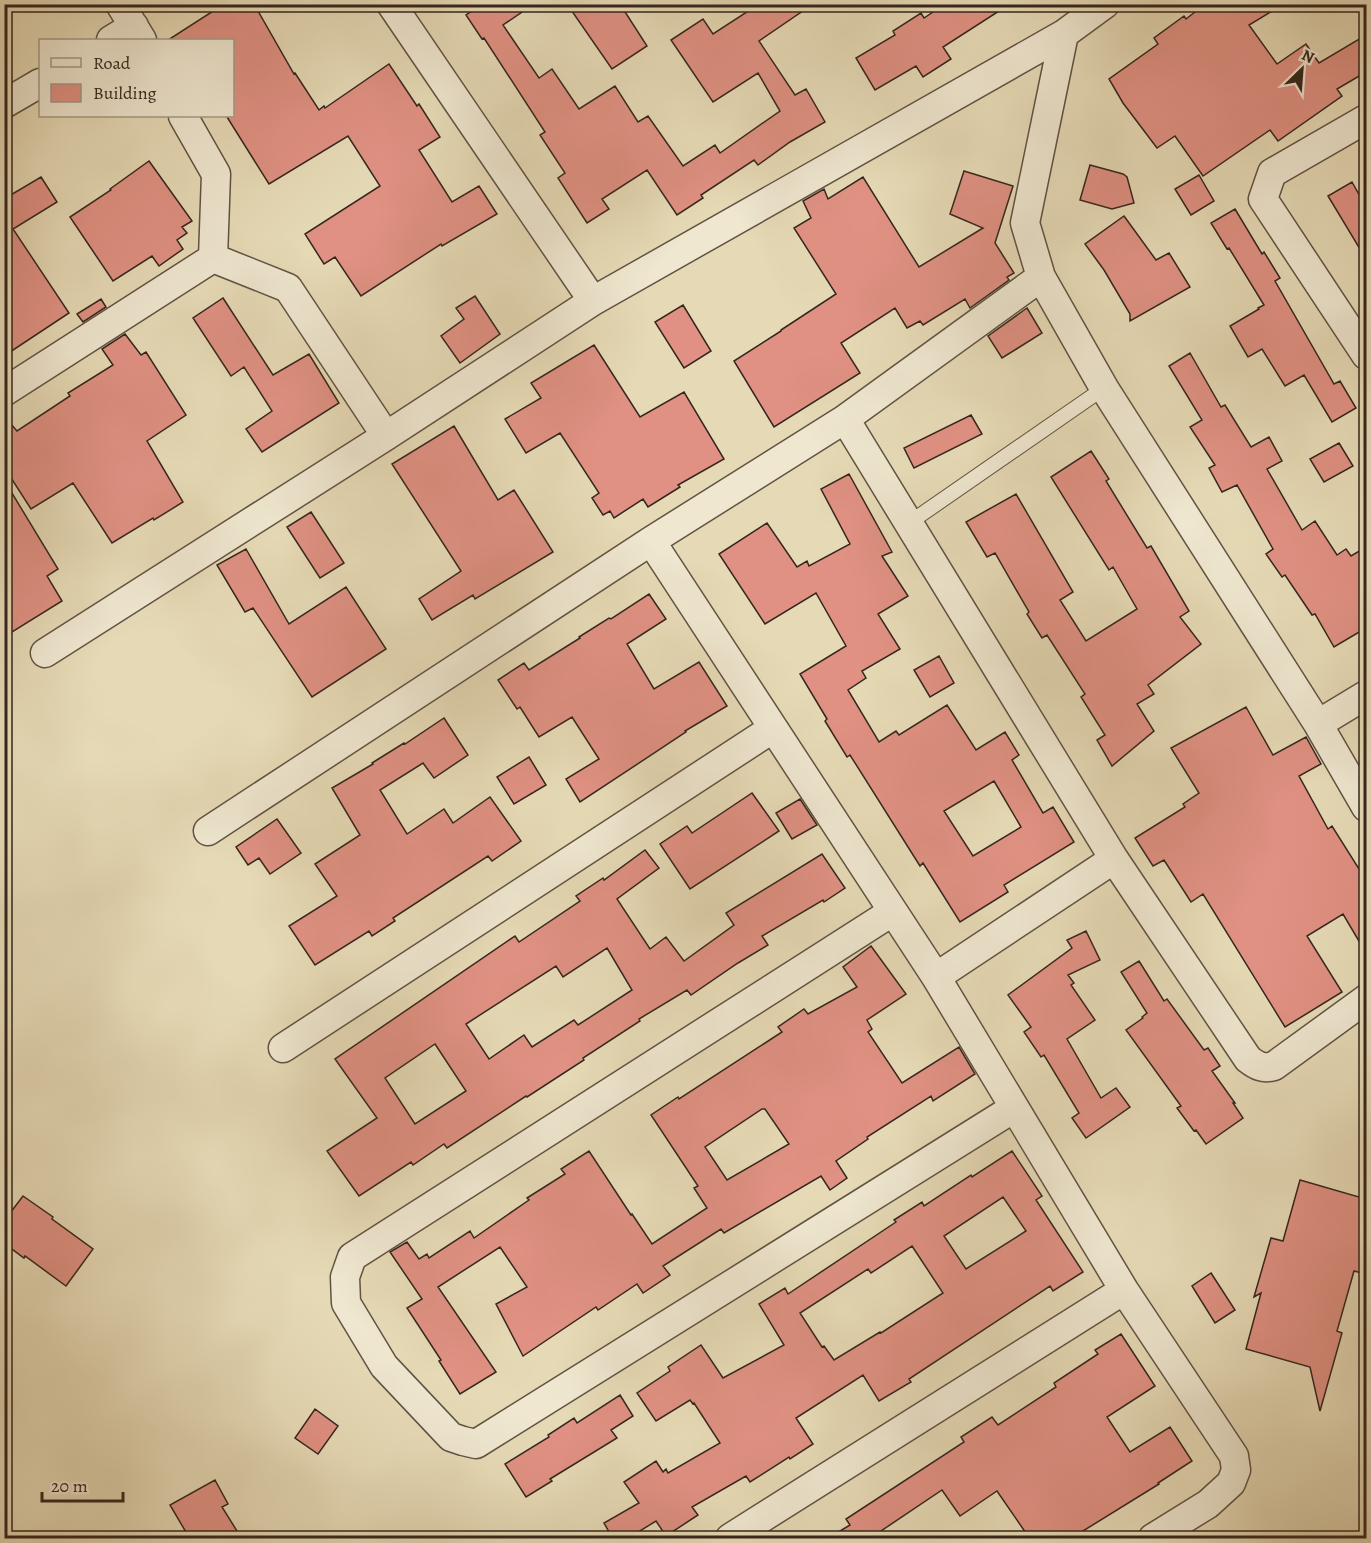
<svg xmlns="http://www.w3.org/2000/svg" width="1371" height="1543" font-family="Alegreya,serif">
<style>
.building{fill:#e09183;stroke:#35261d;stroke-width:1.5;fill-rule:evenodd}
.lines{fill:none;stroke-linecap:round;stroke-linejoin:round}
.service-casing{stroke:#615343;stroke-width:16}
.minor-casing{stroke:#615343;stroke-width:31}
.service{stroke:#efe7d0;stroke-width:14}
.minor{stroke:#efe7d0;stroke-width:28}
</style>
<rect width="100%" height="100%" fill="#e6dab6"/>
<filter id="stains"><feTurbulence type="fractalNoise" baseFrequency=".00333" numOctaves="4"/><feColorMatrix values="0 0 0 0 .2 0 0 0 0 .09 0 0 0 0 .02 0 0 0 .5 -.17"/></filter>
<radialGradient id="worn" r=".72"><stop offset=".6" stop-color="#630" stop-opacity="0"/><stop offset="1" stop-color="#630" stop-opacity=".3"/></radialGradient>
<path class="building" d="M224,4H254L294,74L295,73L319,110L324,106L325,108L389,64L417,106L419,104L440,137L419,150L452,202L479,186L497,214L442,246L441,244L361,296L335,257L324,264L305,234L380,186L348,136L269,184L227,117L232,116V40H168Z
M482,4H534L503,25L539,78L552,69L579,109L615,86L638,122L648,116L683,166L715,145L720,153L780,111L758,73L713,102L671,40L703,19L713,34L759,4H813L759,41L795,95L806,89L825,122L790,142L758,165L754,160L701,195L703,198L677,215L647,170L602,199L609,209L587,223L558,178L565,173L540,135L545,132L484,38L482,39L466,15Z
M567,4H620L647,46L612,69Z
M945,4H1010L943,47L951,59L923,77L916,66L875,90L856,58L895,35L893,31L921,13L924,18Z
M1205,4H1284L1249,25L1277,64L1306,44L1319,63L1366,35V72L1337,89L1342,96L1278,141L1270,130L1203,176L1175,136L1157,148L1123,103L1109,79L1158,44L1154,38L1184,16L1186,19Z
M149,161L192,221L182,227L187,233L177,240L183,249L159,266L152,256L113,281L70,217L111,190L110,189Z
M1090,165L1123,174L1127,177L1134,203L1112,209L1080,200Z
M964,171L1013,186L995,243L1014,273L1007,277L1009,280L970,308L965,299L923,325L920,321L907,328L895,308L841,343L860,373L774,427L734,361L781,331V330L836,294L794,228L811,218L803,201L824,189L828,199L863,177L919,267L983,228L950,214Z
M1199,175L1214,201L1191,215L1175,189Z
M41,177L57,202L13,229L69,313L4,356V199Z
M1352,182L1366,207V259L1328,196Z
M1235,209L1262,254L1264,252L1280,278L1275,281L1334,384L1340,381L1356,408L1332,422L1304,375L1285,386L1262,349L1248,357L1230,326L1259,309L1258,308L1264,305L1229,248L1227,249L1211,223Z
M1124,216L1156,260L1169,253L1190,287L1130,321V314L1104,270L1085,244Z
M475,296L500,334L460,363L441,336L464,319L456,308Z
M223,298L273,375L309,354L339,403L262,452L246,429L272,411L244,367L231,376L193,318Z
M101,299L106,307L83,322L77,314Z
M683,305L711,351L684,368L655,322Z
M1027,308L1042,333L1002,358L988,336Z
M125,334L141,355L146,352L186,415L147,441L183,502L154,520L153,518L112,543L73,483L31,509L4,467V416L17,431L70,396L68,393L113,365L102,349Z
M594,345L640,417L684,392L724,459L678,485L680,487L648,507L643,499L614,518L610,511L603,515L592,498L599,493L560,433L526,453L505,419L541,398L531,383Z
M1190,353L1221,407L1225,405L1251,447L1269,437L1282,461L1267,469L1302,530L1315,521L1337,555L1346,549L1351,556L1366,547V628L1334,647L1315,614L1312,615L1285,575L1282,577L1266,554L1273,549L1237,485L1222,492L1209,468L1215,465L1190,427L1202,420L1169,366Z
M971,415L982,434L914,468L904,448Z
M454,426L498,500L514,490L553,552L475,599L473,595L432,620L419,599L461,571L392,464Z
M1339,443L1353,466L1324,482L1310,459Z
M1091,451L1109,479L1106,481L1147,548L1151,546L1189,611L1180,617L1201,644L1148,685L1154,694L1137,704L1154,731L1112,766L1097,740L1105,735L1081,697L1085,694L1047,635L1042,638L1027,614L1029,612L995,553L987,557L966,522L1016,494L1073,592L1060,600L1086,641L1137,609L1113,567L1109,570L1051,477Z
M849,474L892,552L882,556L908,596L878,614L900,649L862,671L866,678L848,690L879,742L896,731L899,735L947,705L976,750L1005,732L1019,755L1012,760L1043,813L1053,807L1074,842L1004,885L1008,892L960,922L923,863L920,866L850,755L847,757L825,721L827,719L800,674L846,646L816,593L765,624L719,554L767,523L797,567L807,561L809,566L850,544L821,489ZM994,781L1021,827L973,856L944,811Z
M4,480L58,569L47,576L62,601L4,637Z
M311,512L344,563L320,578L287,527Z
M246,549L289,624L346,587L386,649L312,697L253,608L245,612L217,565Z
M649,594L666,619L627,644L654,689L699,662L727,706L685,731L686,732L580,802L566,779L599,759L572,717L539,737L520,707L517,709L498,680L524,663L529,670L580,638L579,637L609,618L611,619Z
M939,656L954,683L930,697L914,670Z
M1246,707L1273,755L1306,737L1321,764L1299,776L1328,829L1332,826L1359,869L1366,865V953L1343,914L1307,936L1342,992L1285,1027L1203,894L1191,902L1164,860L1153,866L1135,838L1185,807L1183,804L1199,793L1171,748Z
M444,718L468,755L434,778L423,763L380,790L407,834L444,809L453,823L490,797L521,841L492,861L488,856L393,918L395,921L372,936L369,931L315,965L289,926L337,896L315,864L360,835L332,788L373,764L372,763L404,743L405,744Z
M529,757L546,785L514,804L497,777Z
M752,793L779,831L690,889L660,844L687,826L692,833Z
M800,799L817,825L792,839L776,813Z
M277,819L301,853L270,874L259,858L248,865L236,847Z
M645,850L659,868L617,899L650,949L666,937L684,961L734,925L726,913L822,854L845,888L824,902L823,900L762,936L768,945L738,963L691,995L687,990L639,1019L640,1021L583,1058L584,1060L527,1097L526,1096L447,1148L444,1144L413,1165L411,1162L359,1196L327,1151L377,1118L335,1059L515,936L519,942L580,901L576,896L603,878L604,880ZM607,948L632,990L578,1025L574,1020L532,1047L524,1035L489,1059L466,1024L556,966L563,977ZM435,1044L466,1091L415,1124L385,1078Z
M1086,931L1100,960L1068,975L1074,983L1071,985L1095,1020L1067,1039L1101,1098L1116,1088L1130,1107L1086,1138L1072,1118L1079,1113L1044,1055L1041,1057L1024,1032L1031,1027L1008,995L1072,948L1067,940Z
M871,946L906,994L867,1020L872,1029L868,1032L902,1083L959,1047L975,1074L933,1101L931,1096L867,1137L868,1139L836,1161L847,1178L830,1190L821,1176L724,1233L721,1229L663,1266L670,1275L643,1293L637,1284L598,1310L596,1307L523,1356L496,1304L527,1287L500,1247L438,1287L496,1372L460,1394L439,1361L441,1360L407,1308L422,1299L390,1252L407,1242L419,1259L427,1254L429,1258L470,1231L474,1238L529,1200L527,1198L565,1174L561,1169L589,1151L631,1215L632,1214L652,1244L707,1208L694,1188L698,1186L651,1115L678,1097L679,1099L782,1032L778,1027L804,1009L808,1014L857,987L843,967ZM762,1109H765L789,1144L727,1180L705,1147Z
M1139,961L1164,1001L1167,999L1204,1050L1208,1048L1220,1066L1212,1071L1235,1103H1233L1243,1118L1206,1144L1196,1130L1194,1131L1177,1108L1181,1106L1126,1030L1143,1018L1142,1017L1147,1013L1121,972Z
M1012,1151L1042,1196L1036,1200L1083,1272L1053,1291L1050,1286L909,1379L911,1382L879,1401L863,1375L796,1418L813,1444L790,1459L789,1457L750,1482L746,1476L692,1507L698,1515L666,1536L656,1521L627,1539H613L604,1523L639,1503L624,1482L656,1461L663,1472L666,1469L668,1473L720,1443L694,1403L693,1404L690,1400L656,1421L637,1393L670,1371L668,1367L701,1345L723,1378L784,1345L759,1304L785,1288L788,1294L896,1222L894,1220L922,1202L924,1206L971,1175L972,1177ZM1003,1197L1026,1231L966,1269L944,1236ZM912,1246L943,1293L881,1333L880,1332L834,1360L824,1346L822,1347L800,1313L868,1269L871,1273Z
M1300,1180L1366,1199V1274L1354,1271L1337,1331L1342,1333L1320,1411L1310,1367L1246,1349L1261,1293L1254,1297L1271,1238L1283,1241Z
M23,1196L53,1217L52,1219L93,1249L66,1286L25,1256L24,1258L4,1243V1221Z
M1211,1273L1235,1310L1215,1323L1192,1286Z
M1121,1334L1155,1386L1107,1417L1130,1452L1170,1427L1192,1461L1158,1483L1159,1484L1070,1539H1030L997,1491L960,1516L942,1490L869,1539H827L850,1525L846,1519L964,1442L961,1437L992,1417L998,1425L1056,1387L1054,1383L1098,1354L1095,1350Z
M620,1395L633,1416L611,1430L617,1438L550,1479L552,1481L526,1497L505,1464L549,1437L548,1435L574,1418L577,1423Z
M315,1409L338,1426L318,1454L295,1438Z
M215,1480L228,1504L222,1507L242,1539H190L170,1505Z"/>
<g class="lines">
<g class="service-casing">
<path id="service" d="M909,523L1104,388"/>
</g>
<g class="minor-casing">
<path id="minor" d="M120,4L142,40
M391,4L593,301L1064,34
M1105,4L1064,34L1025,223L1041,277L1104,388L1318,724L1366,807
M111,40L134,26
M4,104L40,83
M183,116L216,174L213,258L288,288L386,436
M1366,119L1272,173L1263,199L1366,355
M4,392L213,258
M845,419L1114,859L1248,1059C1257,1066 1263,1069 1274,1066L1366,999
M651,541L936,977L1124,1290L1234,1456L1236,1470L1231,1483L1208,1504L1153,1538
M45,653L386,436L593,301
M1318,724L1366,695
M208,831L651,541L845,419L1041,277
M892,912L352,1257L345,1277L346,1303L384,1366L451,1437L463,1441L476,1444L1014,1108
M936,977L1114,859
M283,1048L772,729
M730,1538L1124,1290"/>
</g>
<use href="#service" class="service"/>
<use href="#minor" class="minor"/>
</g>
<rect width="1371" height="1543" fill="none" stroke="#e6dab6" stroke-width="24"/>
<rect x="6" y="6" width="1359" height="1531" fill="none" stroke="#35261d" stroke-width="3"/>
<rect x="12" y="12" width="1347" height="1519" fill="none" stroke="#35261d" stroke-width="1.5"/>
<rect x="39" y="39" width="195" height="78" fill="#efe7d0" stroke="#a59a88" stroke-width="1.5"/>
<rect x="51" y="58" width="30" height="9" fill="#efe7d0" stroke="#a59a88" stroke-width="1.5"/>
<text x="93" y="69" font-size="18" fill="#35261d">Road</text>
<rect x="51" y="84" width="30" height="18" fill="#e09183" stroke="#a59a88" stroke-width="1.5"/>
<text x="93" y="99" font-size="18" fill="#35261d">Building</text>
<g transform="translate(1302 69) rotate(25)" stroke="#efe7d0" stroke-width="4.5" paint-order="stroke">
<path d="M0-4.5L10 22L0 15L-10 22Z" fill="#35261d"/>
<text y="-9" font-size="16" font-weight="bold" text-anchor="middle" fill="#35261d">N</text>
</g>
<path d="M42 1492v9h81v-9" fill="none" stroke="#35261d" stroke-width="3"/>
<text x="51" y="1492" font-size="18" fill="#35261d" stroke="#efe7d0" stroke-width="4.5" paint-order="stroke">20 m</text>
<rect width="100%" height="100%" filter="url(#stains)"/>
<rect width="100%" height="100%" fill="url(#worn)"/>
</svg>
